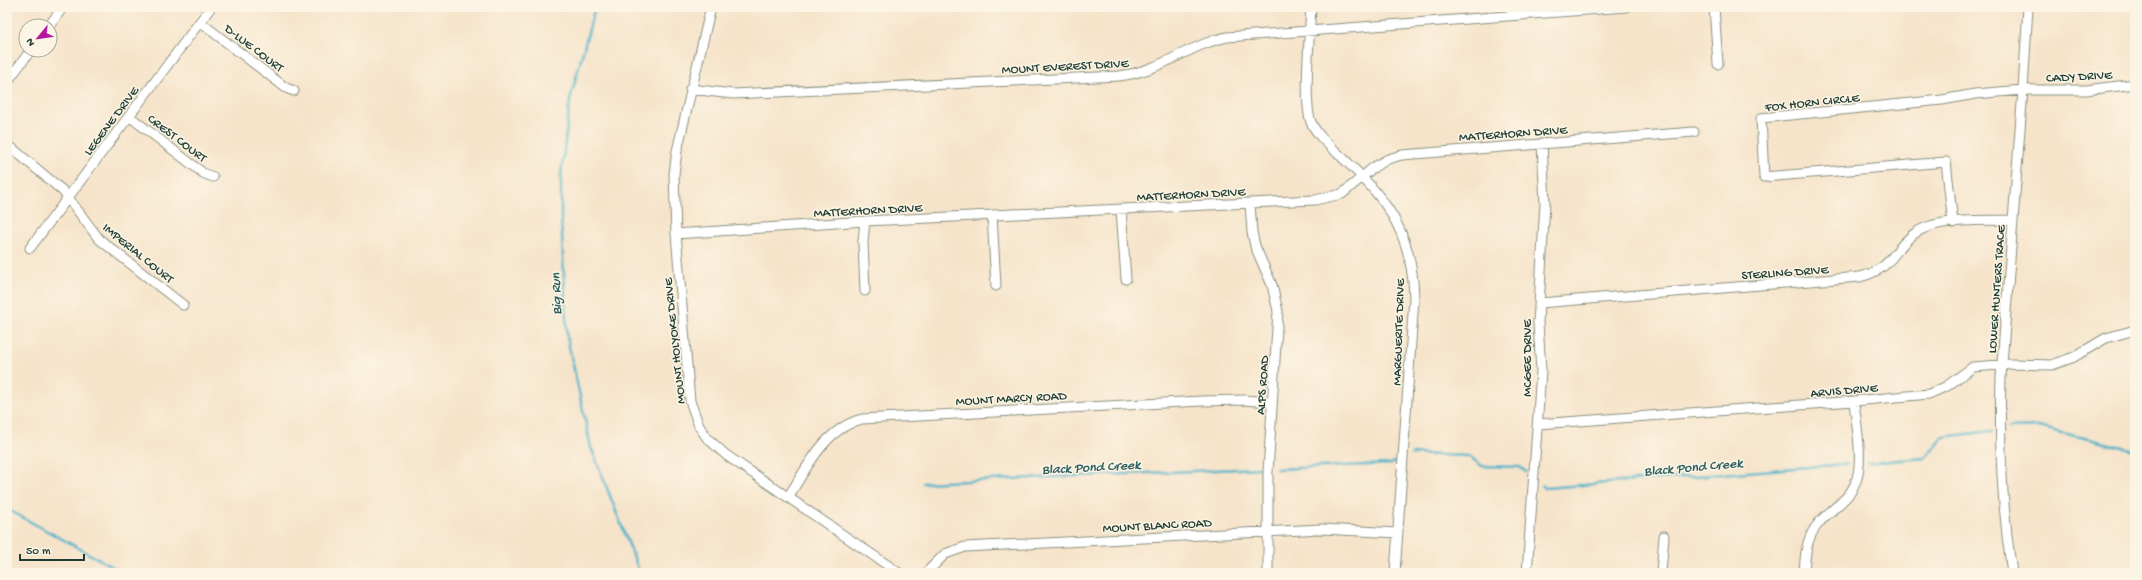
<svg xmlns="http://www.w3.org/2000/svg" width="2142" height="580" font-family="'Gochi Hand',sans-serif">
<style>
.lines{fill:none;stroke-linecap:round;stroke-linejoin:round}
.stream{stroke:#4cb2cb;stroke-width:2.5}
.minor-casing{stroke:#8a907f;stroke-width:11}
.minor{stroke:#fff;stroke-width:9}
.labels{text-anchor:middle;stroke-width:3;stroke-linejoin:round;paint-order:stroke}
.street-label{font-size:13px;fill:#1f3d34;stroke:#fcf5e5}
.water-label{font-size:14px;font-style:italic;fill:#2c6061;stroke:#fcf5e5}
</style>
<rect width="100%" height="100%" fill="#fcf5e5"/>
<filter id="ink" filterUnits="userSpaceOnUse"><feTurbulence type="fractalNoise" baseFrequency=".025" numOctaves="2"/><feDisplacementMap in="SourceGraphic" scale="8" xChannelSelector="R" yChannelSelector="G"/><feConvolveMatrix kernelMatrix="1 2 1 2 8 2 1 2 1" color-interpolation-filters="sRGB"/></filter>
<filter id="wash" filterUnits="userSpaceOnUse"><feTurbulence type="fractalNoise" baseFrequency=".012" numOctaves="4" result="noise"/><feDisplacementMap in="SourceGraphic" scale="16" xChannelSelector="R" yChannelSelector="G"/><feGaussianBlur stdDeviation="0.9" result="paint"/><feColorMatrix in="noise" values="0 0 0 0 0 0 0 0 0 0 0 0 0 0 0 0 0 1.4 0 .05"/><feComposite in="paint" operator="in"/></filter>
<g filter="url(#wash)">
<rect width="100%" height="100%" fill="#f6e4ca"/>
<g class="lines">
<path class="stream" d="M595,7L570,100L561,175V216L567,337L591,447L640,573
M2008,428L2038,427L2135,450
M1412,454L1469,456L1482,466L1520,467L1526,472
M1867,463L1925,458L1943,437L1992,431
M1276,469L1390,464L1395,462
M923,483L1261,468
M1542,485L1545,488L1847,464
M7,509L124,573"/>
</g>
</g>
<g filter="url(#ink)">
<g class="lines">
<g class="minor-casing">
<path id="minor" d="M711,7L677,151L674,174L676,234L690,401L699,426L707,438L726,455L899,573
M1311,7C1310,32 1303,102 1311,122C1318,138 1335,150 1347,162C1390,202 1413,238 1414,299L1395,573
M1714,7L1718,64
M200,22L286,88L294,91
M49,26L63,7
M7,82L31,50
M690,89L733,94L1119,76C1162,71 1188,45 1227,37L1626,7
M129,116L203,173L213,177
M7,144L63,191L99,239L183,305
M1250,203L1252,232L1255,246L1272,285L1278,311L1268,472V573
M1121,209L1126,279
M992,215L996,286
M865,221L863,241L865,291
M1953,223L1946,162L1764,177L1761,118L1942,100L1975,94L2023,90H2086L2135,84
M676,234L865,221L1315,200L1342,194L1374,167L1388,159L1402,155L1694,132
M30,248L211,7
M1540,303L1860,277C1894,268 1891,251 1914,234C1935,217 1986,221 2013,220
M1538,424L1854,401L1929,394L1947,386L1973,367L2012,364L2052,365L2074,357L2106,338L2135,330
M788,497C807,468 825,428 862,419L1202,401L1243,400L1272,402
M926,573L945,554L965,547L1322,529L1398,533
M1527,573L1541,371L1538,323L1545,203L1542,143
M1661,573L1664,536
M1804,573C1805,556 1806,538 1818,524C1831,508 1852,499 1857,478C1863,457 1856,423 1854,401
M2012,573C2002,508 1999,442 2001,377L2023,90L2028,7"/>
</g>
<use href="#minor" class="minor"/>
</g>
</g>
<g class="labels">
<g class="street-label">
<text transform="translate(255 47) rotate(37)" y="5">D-LUE COURT</text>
<text transform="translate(1065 65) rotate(-3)" y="5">MOUNT EVEREST DRIVE</text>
<text transform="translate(2079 75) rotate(-3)" y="5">CADY DRIVE</text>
<text transform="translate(1812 101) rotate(-6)" y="5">FOX HORN CIRCLE</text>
<text transform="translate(110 120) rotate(-53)" y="5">LEGENE DRIVE</text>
<text transform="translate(1513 132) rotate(-4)" y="5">MATTERHORN DRIVE</text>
<text transform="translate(178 137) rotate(37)" y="5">CREST COURT</text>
<text transform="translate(1191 193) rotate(-3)" y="5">MATTERHORN DRIVE</text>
<text transform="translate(868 209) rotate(-3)" y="5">MATTERHORN DRIVE</text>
<text transform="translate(139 252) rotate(39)" y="5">IMPERIAL COURT</text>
<text transform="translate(1785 271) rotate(-4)" y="5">STERLING DRIVE</text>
<text transform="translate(1995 289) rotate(-86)" y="5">LOWER HUNTERS TRACE</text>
<text transform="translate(1397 332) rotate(-88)" y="5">MARGUERITE DRIVE</text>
<text transform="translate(673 341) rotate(-96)" y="5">MOUNT HOLYOKE DRIVE</text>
<text transform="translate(1526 358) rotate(-90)" y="5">MCGEE DRIVE</text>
<text transform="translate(1261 385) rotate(-86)" y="5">ALPS ROAD</text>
<text transform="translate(1844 389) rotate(-5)" y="5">ARVIS DRIVE</text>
<text transform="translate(1011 397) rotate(-3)" y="5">MOUNT MARCY ROAD</text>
<text transform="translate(1157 524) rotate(-3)" y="5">MOUNT BLANC ROAD</text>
</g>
<g class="water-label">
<text transform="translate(555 294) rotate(-92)" y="5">Big Run</text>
<text transform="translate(1091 466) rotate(-3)" y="5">Black Pond Creek</text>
<text transform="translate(1693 466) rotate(-5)" y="5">Black Pond Creek</text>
</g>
</g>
<rect width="2142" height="580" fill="none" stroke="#fcf5e5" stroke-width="24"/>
<g transform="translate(38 38) rotate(241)"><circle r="19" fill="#fcf5e5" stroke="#a4ab9e"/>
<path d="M0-3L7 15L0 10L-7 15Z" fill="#b5179e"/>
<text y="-6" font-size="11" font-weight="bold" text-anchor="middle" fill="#1f3d34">N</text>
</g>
<path d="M20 554v6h64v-6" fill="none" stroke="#1f3d34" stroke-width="2"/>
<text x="26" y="554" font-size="12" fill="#1f3d34" stroke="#fcf5e5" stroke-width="3" paint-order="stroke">50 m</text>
</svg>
